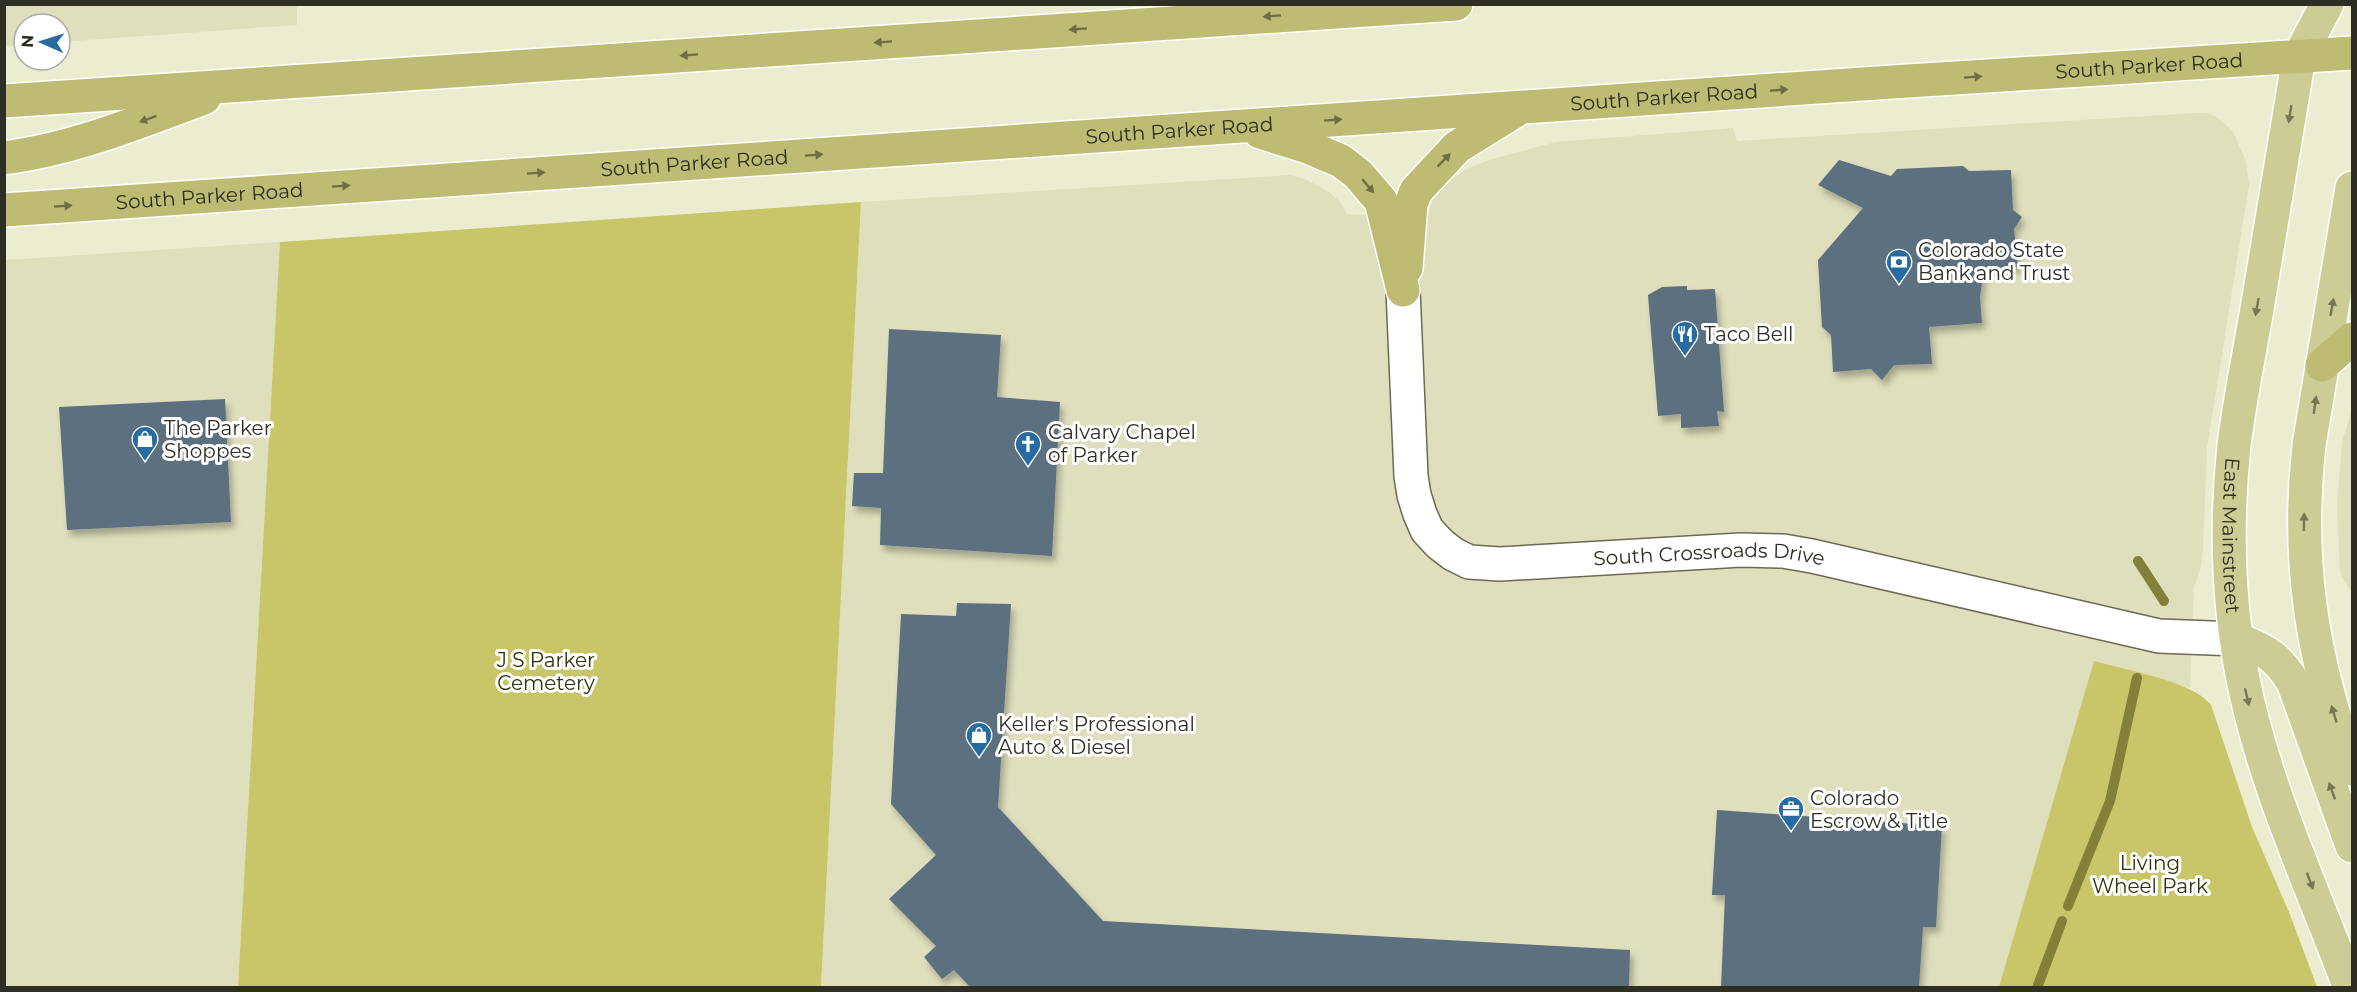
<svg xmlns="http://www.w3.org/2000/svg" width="2357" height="992" font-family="Montserrat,sans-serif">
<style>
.built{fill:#dfdfbd}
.green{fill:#c9c569}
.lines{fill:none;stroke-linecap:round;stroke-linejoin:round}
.stream{stroke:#838039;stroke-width:10}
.building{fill:#5b6f80;filter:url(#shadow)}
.minor-casing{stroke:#6b6b53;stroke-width:36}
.primary-casing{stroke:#fff;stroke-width:36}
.trunk-casing{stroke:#fff;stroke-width:36}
.minor{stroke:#fff;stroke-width:33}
.primary{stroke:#cecc95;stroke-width:33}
.trunk{stroke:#bebb72;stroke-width:33}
.oneway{fill:#6f6d47}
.oneway2{fill:#767556}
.labels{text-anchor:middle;stroke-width:6;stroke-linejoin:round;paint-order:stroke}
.street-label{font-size:20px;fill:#2e2e23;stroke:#fff}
.poi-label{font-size:20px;fill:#2e2e23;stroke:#fff;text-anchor:start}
.park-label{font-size:20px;fill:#333106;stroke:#fff}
</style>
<defs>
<filter id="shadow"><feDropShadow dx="3.5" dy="6" stdDeviation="3" flood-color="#0004"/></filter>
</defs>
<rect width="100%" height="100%" fill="#ececd0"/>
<path class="built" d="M5,4H297V25L60,42V24H24V45L5,46Z
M2195,113H2207L2218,118L2232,130L2246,161L2249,185L2207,448L2203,550L2201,567L2194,587L2190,688L2094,662L1999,987L821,988L861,202L1290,175L1305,179L1328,191L1340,202L1347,214L1426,220L1434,196L1440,188L1465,170L1489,160L1556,142L1733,128L1737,141Z
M280,242L238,987L5,988V260Z
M2352,409V593L2340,573L2337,506L2342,442Z"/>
<path class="green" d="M861,202L821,987H238L280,242Z
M2094,661C2125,670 2193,681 2211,705L2252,827L2289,912L2317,987H1999Z"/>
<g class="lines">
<path class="stream" d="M2138,561L2164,601
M2068,906L2110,801L2137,678
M2037,988L2062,921"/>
</g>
<path class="building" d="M1839,160L1891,176L1897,169L1963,166L1969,171L2011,170L2013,210L2022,217L2014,229L2018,267L1984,268L1980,297L1982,323L1929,327L1932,364L1894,365L1882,380L1871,369L1833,372L1831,335L1822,327L1818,260L1863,208L1818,185Z
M1687,286V290L1715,289L1724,412L1717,411L1719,426L1681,428V414L1658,416L1648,295L1662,287Z
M889,329L1001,335L997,397L1060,402L1052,556L880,545L881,508L852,506L854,473H883Z
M225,399L231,522L67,530L59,407Z
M957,603L1011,604L998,807L1103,921L1630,950L1629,987H970L954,970L942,979L924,957L936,946L889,899L936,855L891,804L901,614L956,616Z
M1717,810L1942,826L1936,927H1923L1919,987H1721L1725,895H1712Z"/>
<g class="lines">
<g class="minor-casing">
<g id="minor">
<path id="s1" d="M1403,290L1411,476L1414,495L1420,514L1427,530L1440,544L1453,554L1469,562L1500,564L1741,550L1783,551L1812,556L2159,636L2237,639"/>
</g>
</g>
<g class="primary-casing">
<g id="primary">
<path id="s2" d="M2327,4L2299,57C2286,139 2272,221 2258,303C2250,350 2240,398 2234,445C2226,522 2228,604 2243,679C2264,785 2312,887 2350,988"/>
<path d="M2352,188L2309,445C2296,561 2312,660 2352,769"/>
<path d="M2237,639C2265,650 2277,656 2293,682L2352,846"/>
</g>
</g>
<g class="trunk-casing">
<g id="trunk">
<path d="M4,101L1456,4"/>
<path d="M1260,132L1308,147L1341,161L1358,174L1381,201L1403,290"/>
<path d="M4,158C74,149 139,122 204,98"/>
<path id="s3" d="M4,210L1892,82L2352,53"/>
<path d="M1406,268L1411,204L1416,191L1457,147L1515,111"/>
<path d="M2322,365L2352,339"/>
</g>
</g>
<use href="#minor" class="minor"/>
<use href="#primary" class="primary"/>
<use href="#trunk" class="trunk"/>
</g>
<defs><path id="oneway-solid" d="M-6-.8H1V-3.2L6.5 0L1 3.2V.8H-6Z" transform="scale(1.5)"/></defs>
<g class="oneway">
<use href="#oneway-solid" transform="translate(1272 16) rotate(176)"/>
<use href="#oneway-solid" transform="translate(1078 29) rotate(176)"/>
<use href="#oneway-solid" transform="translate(883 42) rotate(176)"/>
<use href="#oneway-solid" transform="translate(689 55) rotate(176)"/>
<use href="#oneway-solid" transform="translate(1973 77) rotate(-4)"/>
<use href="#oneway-solid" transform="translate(1779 90) rotate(-4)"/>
<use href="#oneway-solid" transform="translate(148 119) rotate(160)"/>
<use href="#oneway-solid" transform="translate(1333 120) rotate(-4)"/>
<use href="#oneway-solid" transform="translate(814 155) rotate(-4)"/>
<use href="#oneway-solid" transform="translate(1444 160) rotate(-45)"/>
<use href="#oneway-solid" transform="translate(536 173) rotate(-4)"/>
<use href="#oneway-solid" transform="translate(341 186) rotate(-4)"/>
<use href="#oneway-solid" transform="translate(1368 186) rotate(50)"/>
<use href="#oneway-solid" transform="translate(63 206) rotate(-4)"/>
</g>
<g class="oneway2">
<use href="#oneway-solid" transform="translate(2290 114) rotate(99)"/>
<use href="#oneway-solid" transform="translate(2257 307) rotate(100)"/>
<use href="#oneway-solid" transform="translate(2332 307) rotate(-80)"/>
<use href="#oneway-solid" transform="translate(2315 405) rotate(-82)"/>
<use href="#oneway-solid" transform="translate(2304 522) rotate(-89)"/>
<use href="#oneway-solid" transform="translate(2247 697) rotate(77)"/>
<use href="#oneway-solid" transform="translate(2334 714) rotate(-107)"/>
<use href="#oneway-solid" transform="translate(2332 791) rotate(-110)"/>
<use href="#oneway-solid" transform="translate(2310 881) rotate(69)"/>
</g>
<defs>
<g id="bank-pin" transform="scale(1.35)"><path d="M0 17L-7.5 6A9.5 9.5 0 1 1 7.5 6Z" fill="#266ca0" stroke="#fff"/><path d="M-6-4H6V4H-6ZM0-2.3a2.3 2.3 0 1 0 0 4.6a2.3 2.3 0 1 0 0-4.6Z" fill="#fff"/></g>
<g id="restaurant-pin" transform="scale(1.35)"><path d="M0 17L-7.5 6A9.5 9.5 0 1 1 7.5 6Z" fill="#266ca0" stroke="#fff"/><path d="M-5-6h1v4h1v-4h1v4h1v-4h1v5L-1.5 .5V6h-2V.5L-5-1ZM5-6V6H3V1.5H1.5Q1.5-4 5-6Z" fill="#fff"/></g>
<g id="shop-pin" transform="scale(1.35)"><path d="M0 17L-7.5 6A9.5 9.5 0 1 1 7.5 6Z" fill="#266ca0" stroke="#fff"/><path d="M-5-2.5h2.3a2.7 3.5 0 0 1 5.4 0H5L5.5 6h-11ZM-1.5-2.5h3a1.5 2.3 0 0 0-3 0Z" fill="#fff"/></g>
<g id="church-pin" transform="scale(1.35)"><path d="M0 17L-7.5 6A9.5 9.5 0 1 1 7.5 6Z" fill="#266ca0" stroke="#fff"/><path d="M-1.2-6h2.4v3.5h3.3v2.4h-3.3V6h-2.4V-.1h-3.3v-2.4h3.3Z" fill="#fff"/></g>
<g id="office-pin" transform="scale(1.35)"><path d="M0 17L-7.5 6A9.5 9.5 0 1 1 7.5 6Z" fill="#266ca0" stroke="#fff"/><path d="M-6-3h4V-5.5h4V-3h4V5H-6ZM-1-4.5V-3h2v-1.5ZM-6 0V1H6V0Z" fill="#fff"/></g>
</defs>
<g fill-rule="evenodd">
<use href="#bank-pin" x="1899" y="262"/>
<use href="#restaurant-pin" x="1685" y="334"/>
<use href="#shop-pin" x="145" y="439"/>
<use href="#church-pin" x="1028" y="444"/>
<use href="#shop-pin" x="979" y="735"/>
<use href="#office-pin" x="1791" y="809"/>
</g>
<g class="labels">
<g class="street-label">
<text dy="7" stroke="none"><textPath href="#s3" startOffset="2150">South Parker Road</textPath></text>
<text dy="7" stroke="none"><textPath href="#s3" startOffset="1664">South Parker Road</textPath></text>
<text dy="7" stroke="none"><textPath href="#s3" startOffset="1178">South Parker Road</textPath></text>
<text dy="7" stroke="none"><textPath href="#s3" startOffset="692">South Parker Road</textPath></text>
<text dy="7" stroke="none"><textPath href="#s3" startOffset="206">South Parker Road</textPath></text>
<text dy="7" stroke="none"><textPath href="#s2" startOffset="544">East Mainstreet</textPath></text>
<text dy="7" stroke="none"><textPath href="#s1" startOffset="537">South Crossroads Drive</textPath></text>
</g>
<g class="poi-label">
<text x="1918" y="257">Colorado State<tspan x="1918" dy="23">Bank and Trust</tspan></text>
<text x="1704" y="341">Taco Bell</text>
<text x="164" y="435">The Parker<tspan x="164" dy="23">Shoppes</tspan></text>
<text x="1048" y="439">Calvary Chapel<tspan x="1048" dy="23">of Parker</tspan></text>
<text x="998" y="731">Keller's Professional<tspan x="998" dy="23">Auto &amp; Diesel</tspan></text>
<text x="1810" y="805">Colorado<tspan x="1810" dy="23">Escrow &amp; Title</tspan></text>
</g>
<g class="park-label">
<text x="546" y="667">J S Parker<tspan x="546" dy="23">Cemetery</tspan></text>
<text x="2150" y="870">Living<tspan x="2150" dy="23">Wheel Park</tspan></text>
</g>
</g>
<rect width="2357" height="992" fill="none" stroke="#2e2e23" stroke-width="12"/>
<g transform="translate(42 42) rotate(273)"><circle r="28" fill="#ffffff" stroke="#ababa7" stroke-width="1.5"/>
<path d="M0-4.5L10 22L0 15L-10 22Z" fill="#266ca0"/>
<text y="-9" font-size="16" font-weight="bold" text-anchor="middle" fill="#2e2e23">N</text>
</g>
</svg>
